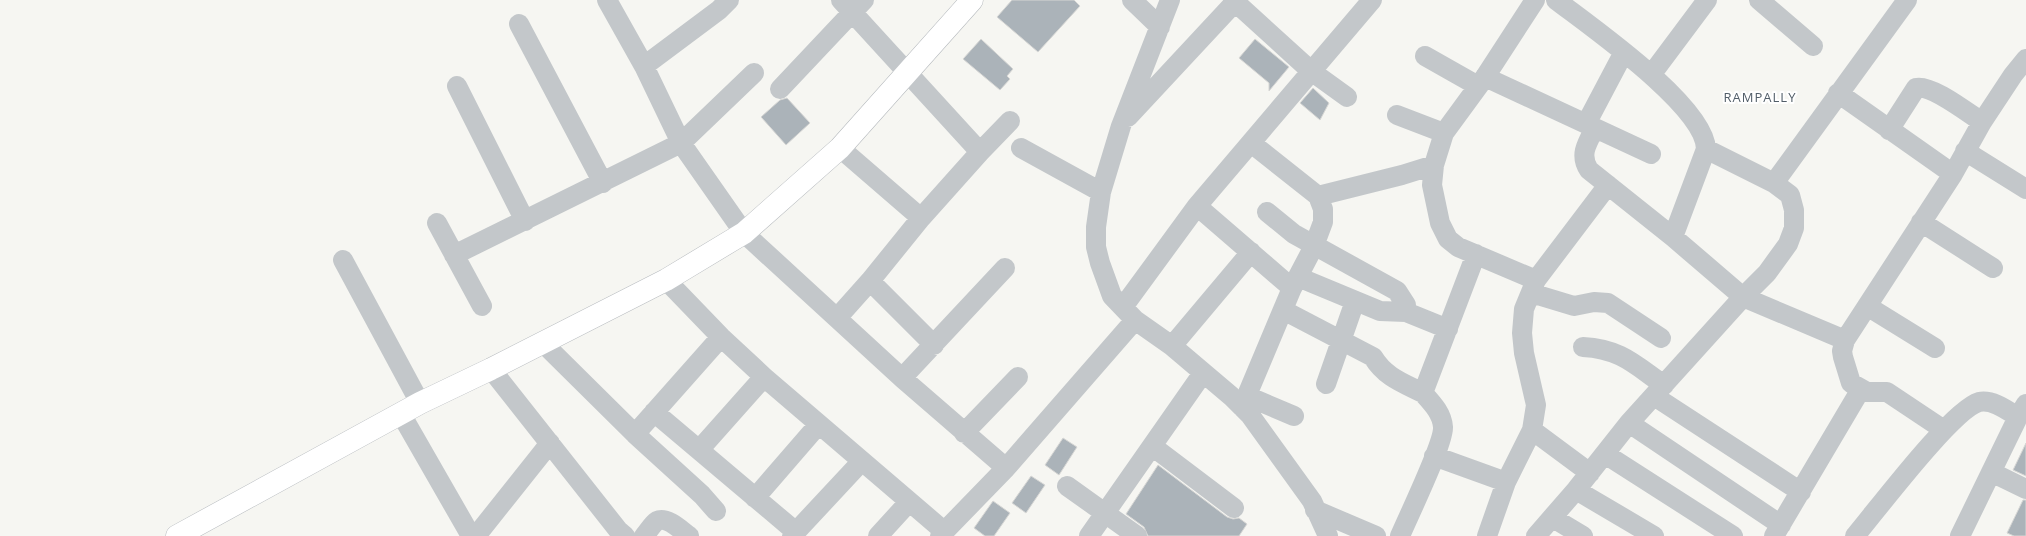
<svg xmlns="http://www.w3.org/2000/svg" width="2026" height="536" font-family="'Open Sans',sans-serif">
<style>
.building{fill:#abb3b9;stroke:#d7d7d5}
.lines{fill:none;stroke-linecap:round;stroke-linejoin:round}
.major-casing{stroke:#b6babe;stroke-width:23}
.minor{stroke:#c3c7ca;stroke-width:20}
.major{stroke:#fff;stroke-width:22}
.labels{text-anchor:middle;stroke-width:4;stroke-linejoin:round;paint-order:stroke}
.quarter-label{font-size:13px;letter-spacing:1px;fill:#525e69;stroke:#fff}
</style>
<rect width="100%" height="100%" fill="#f6f6f2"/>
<path class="building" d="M1012,0H1074L1080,6L1038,52L997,17Z
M981,39L1013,69L1007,76L1010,79L1000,90L963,59Z
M1255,39L1289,67L1269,91V83L1239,58Z
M1313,88L1329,103L1320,120L1300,103Z
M787,98L810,123L786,145L761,117L780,100Z
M1063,438L1077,447L1059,475L1045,465Z
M2026,443V476L2013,470Z
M1158,465L1227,517L1233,519L1239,518L1247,524L1239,536H1148L1144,527L1126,514Z
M1031,476L1045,485L1026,513L1012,503Z
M2023,500H2026V536H2014L2007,533Z
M993,501L1010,513L994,536H985L974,528Z"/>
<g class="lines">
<g class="major-casing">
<path id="major" d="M177,536L420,403L491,369L666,280L744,233L840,148L972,0"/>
</g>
<path class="minor" d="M607,0L644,66L681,143L744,233L902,378L1006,468
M841,0L980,152
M1132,0L1160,27
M1170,0L1121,126L1101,192L1096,227V247L1100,263L1112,296L1135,320L1172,346L1231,396L1250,415L1312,501L1328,536
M1233,0L1311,71L1347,97
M1535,0L1485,77L1444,133L1434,165L1432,185L1440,223L1448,239L1458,247L1536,280
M1556,0C1590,26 1705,106 1706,149L1673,237
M1759,0L1813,46
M519,24L603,183
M1425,56L1478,86
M644,66L719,10L729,0
M1651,75L1707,0
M1485,77L1651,154
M457,86L525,221
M780,89L864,0
M1838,93L1953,174
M1397,115L1444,133
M1128,117L1237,0
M1586,124L1624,52
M1595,128C1587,143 1579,155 1589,170L1673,237L1743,297L1845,340
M1889,130L1916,88C1931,84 1968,113 1982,122
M1021,148L1101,192
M1965,151L2026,189
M1774,183L1907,0
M1318,196L1402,175L1434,165
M1197,206L1292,288
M1267,212L1294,234L1397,291L1406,305V312
M921,218L980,152L1010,121
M1921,222L1993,268
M437,223L482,306
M454,255L681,143L754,73
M343,260L420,403
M1298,277L1380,311L1406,312L1448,329
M666,280L721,337L764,377L945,532
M870,281L934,345
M1531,293L1574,306L1594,302L1608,303L1661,338
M1867,306L1935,348
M1123,307L1197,206L1372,0
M1283,310L1373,357C1385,377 1403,383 1423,393
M837,318L870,281L921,218L840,148
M542,342L635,434
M1172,346L1251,252
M1583,347C1621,349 1635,365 1664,385
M491,369L618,530L625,536
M902,378L1005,268
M1326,384L1355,301
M1247,396L1294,416
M1654,396L1801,492
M1242,407L1292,288L1314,246L1323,222V209L1318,196L1251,143
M654,412L796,532
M401,414L471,536
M1629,423L1781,525
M1532,430L1590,473
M1944,430L1887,392H1867L1851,383L1843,357L1842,351L1845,340L1953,174L1982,122L2013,75L2026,59
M964,433L1018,377
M1152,446L1234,508
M699,450L764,377
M1605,454L1733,536
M1434,456L1506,482
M1991,472L2026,489
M1067,486L1137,536
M1576,490L1654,536
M755,498L819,424
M1315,510L1376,536
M716,511L702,495L635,434L721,337
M1553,518L1583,536
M476,536L550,443
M644,536C648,532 652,524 657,521C667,516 682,531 689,536
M792,536L861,462
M878,536L909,502
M940,536L1006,468L1135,320
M1089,536L1203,373
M1400,536C1408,517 1444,443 1443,427C1442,413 1432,403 1423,393L1476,254
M1487,536L1506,482L1532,430L1536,405L1524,353L1522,333L1524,309L1536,280L1608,185
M1536,536L1576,490L1629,423L1743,297L1767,273L1788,244L1794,228V210L1790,195L1774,183L1706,149
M1774,536L1861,389
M1855,536C1877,510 1952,410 1979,402C1992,399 2007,410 2018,417
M1960,536L2018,417L2026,404"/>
<use href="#major" class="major"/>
</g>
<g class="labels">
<g class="quarter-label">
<text x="1760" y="102">RAMPALLY</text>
</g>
</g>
</svg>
